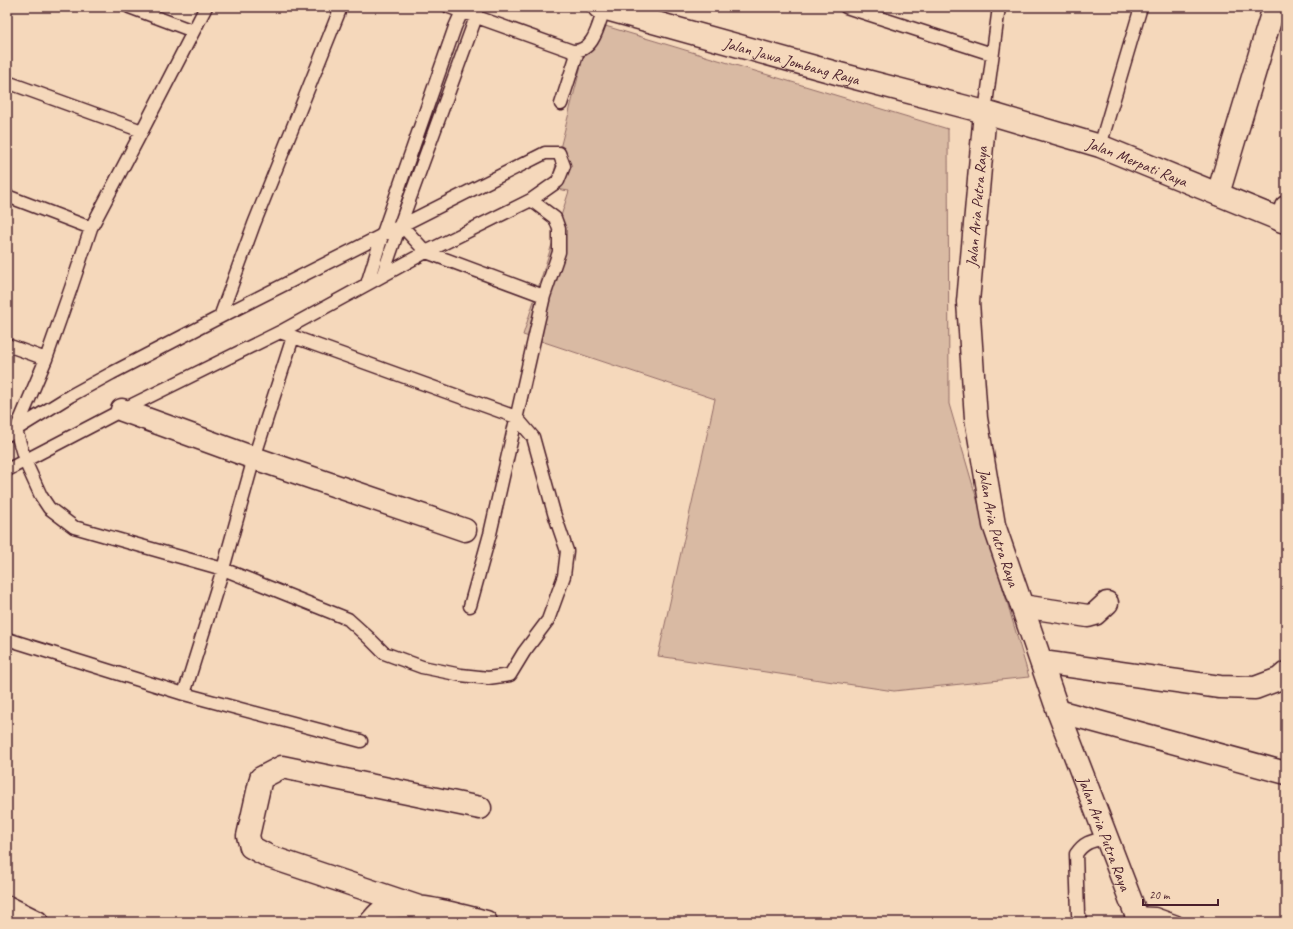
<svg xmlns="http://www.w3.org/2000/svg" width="1293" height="929" font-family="Caveat,sans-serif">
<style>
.green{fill:#d9baa3;stroke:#926c67}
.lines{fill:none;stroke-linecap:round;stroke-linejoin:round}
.lane-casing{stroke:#4a1f2b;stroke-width:15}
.street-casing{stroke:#4a1f2b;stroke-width:25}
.secondary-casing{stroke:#4a1f2b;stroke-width:25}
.lane{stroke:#f5d8bb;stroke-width:12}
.street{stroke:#f5d8bb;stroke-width:22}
.secondary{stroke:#f5d8bb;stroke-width:22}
.labels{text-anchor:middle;stroke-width:4;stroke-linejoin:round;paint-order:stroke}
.street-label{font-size:16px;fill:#4a1f2b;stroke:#f5d8bb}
</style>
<rect width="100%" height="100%" fill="#f5d8bb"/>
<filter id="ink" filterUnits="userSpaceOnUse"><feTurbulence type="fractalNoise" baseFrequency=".025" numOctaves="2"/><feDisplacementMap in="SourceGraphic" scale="8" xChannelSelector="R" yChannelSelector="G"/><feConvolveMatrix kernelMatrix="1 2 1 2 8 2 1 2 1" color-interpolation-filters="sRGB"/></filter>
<g filter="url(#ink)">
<path class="green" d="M592,22L948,129L949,404L1029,677L894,691L658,656L715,399L523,335L569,191L550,188Z"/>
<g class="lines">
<g class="lane-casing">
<path id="lane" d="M129,7L193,31
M206,7L142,131L91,228L71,288L46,359L16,430L25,461L41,496L49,508L74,527L223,569L348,619L369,638L384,653L422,667L461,675L488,678L510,675L524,652L548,620L564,576L567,551L554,513L533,437L516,417L280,332
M449,7L572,51C594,52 598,26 604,9
M846,7L992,54
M7,82L142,131
M561,104L578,51
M985,112L999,7
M1100,146L1141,7
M7,196L91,228
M402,226L426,252L544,296
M383,274L399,228L476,17V7
M367,284L382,236L455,27L464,7
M220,317L254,224L341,7
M7,345L46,359
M7,435L70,396L112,373L220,317L545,153H559L564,166L558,181L531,200L426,252L280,332L122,410L7,470
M470,606L490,534L544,296L559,252V229L555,218L531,200
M7,639L184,694L361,741
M184,694L223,569L254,458L293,337
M1136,913L1155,914L1177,922
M1082,922L1078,914L1076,854C1085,841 1092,841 1107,838"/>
</g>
<g class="street-casing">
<path id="street" d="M1218,194L1274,7
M1282,221L1286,207
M122,410L254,458L465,530
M1022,606L1088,616L1095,614L1107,603
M1042,662L1220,687L1255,688L1279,679L1286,673
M1058,711L1286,773
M7,907L37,922
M419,907L270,857L251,847L248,836L261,778L282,767L480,808
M371,922C374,919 378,913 382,911C405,898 461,916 486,922"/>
</g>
<g class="secondary-casing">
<g id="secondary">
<path id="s1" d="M599,7L840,74L985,112L1100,146L1286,222"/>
<path id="s2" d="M985,112L968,302L976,418L994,525L1058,711L1139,922"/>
</g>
</g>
<use href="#lane" class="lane"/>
<use href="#street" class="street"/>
<use href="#secondary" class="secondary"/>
</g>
</g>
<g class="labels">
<g class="street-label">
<text dy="6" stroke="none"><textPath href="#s1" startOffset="200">Jalan Jawa Jombang Raya</textPath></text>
<text dy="6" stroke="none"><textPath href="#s1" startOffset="560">Jalan Merpati Raya</textPath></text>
<text transform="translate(976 207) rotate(-85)" y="6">Jalan Aria Putra Raya</text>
<text dy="6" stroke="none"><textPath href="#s2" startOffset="419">Jalan Aria Putra Raya</textPath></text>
<text dy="6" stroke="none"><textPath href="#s2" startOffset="743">Jalan Aria Putra Raya</textPath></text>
</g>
</g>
<rect width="1293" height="929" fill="none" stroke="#f5d8bb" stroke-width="24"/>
<rect x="12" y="12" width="1269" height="905" fill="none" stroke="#4a1f2b" stroke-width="1.5" filter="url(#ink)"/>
<path d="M1143 899v6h75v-6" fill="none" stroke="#4a1f2b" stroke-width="2"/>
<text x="1149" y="899" font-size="12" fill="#4a1f2b" stroke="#f5d8bb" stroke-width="3" paint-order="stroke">20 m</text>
</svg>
